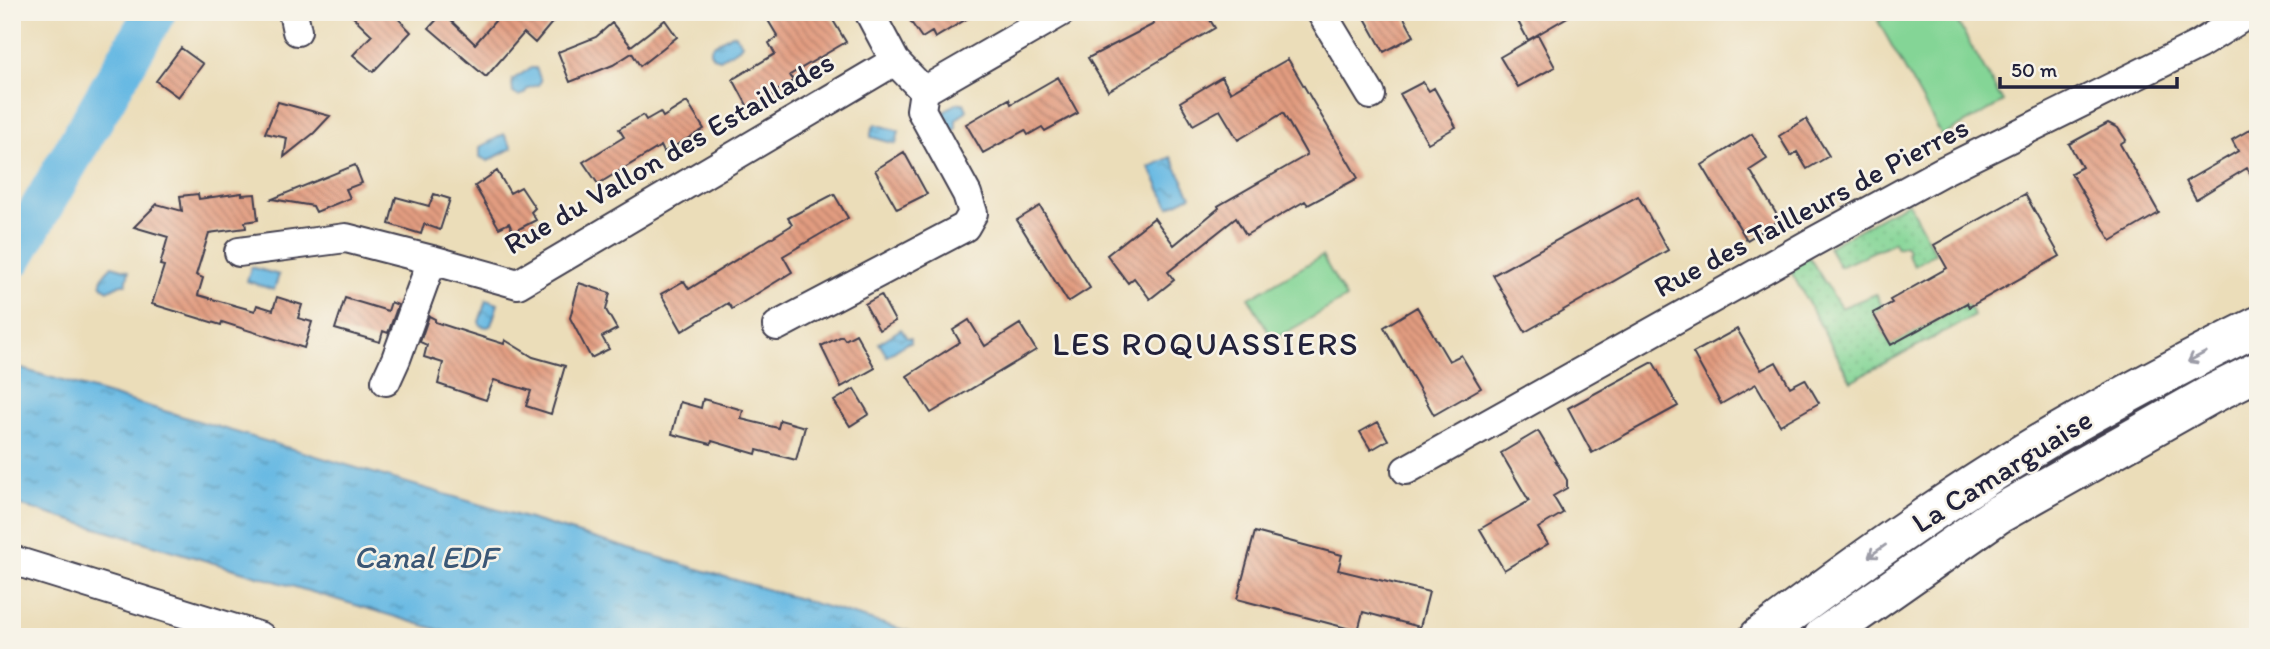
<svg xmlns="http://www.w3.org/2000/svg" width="2270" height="649" font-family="Itim,sans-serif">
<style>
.grass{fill:url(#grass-dots);stroke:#537c68;stroke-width:2}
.garden{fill:#84d596;stroke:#537c68;stroke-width:2}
.water{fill:url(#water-ripples);stroke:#446e8f;stroke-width:2}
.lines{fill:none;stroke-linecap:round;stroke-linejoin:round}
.river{stroke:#67b9e3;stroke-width:42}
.building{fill:url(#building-back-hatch)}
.street-casing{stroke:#403e4e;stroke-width:32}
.highway-casing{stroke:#403e4e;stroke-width:42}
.street{stroke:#fff;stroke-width:28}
.highway{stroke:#fff;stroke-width:38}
.oneway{stroke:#9c9ca7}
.labels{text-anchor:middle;stroke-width:5;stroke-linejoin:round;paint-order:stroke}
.street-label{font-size:30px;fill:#22223b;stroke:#f7f3e8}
.water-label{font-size:32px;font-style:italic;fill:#3a5776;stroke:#f7f3e8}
.quarter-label{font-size:33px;letter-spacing:2px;fill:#22223b;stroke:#f7f3e8}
</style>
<defs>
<pattern id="grass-dots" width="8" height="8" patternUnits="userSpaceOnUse" patternTransform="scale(1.75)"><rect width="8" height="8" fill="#84d596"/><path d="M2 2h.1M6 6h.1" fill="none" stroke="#72b782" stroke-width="1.8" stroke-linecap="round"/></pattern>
<pattern id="water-ripples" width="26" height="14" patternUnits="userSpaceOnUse" patternTransform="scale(1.75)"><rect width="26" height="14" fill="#67b9e3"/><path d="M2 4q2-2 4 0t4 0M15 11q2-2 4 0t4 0" fill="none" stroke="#5496b9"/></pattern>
<pattern id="building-back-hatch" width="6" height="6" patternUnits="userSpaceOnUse" patternTransform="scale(1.75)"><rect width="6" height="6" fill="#e29c80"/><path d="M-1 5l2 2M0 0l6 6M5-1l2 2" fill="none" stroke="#b77f6a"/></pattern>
</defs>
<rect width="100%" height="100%" fill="#f7f3e8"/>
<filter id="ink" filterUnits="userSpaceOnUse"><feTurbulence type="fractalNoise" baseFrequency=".0143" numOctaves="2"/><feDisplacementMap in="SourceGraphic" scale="14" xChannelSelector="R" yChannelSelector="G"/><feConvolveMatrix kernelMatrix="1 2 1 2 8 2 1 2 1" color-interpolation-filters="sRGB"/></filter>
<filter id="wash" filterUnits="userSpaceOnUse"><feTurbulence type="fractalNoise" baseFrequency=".00686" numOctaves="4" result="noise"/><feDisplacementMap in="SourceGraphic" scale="28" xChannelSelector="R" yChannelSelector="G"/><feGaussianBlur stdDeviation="1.57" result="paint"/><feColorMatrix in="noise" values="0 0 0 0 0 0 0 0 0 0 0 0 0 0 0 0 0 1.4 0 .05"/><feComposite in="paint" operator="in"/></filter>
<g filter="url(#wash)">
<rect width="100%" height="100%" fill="#ebddb9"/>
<path class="grass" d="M1908,202L1935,253L1914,266L1907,253L1909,251L1905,245L1897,248L1894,242L1840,267L1828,247Z
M1809,257L1841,308L1876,294L1883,308L1873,313L1891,345L1946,314L1960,291L1974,316L1851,381L1789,268Z"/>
<path class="garden" d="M1894,12H1952L2003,102L1942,136L1878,21Z
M1322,256L1346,298L1273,340L1249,298Z"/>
<path class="water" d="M732,34L735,35L742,44L739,48L720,59L713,57L710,52L712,46Z
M531,68H536L541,81L538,85L528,88L524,94L518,96L513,93L512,80Z
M958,103H964L967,110L956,120V129L951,133L944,129C938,115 945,109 958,103Z
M875,124L899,131L896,144L871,137V132Z
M504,134L512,148L488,161L480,157V147Z
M1171,157L1191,196L1169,207L1149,167Z
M112,266L129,271L126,284H121L109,290C93,284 105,273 112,266Z
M251,267L279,275L274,290L247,281Z
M486,300L498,304L491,325L488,327L481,326L479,322Z
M901,329L907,338H911V343H907L887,356L879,343Z
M12,366L928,637H463L453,634L12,503Z"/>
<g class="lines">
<path class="river" d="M12,258L155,12"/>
</g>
<g id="blocks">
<path class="building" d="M348,12H392L411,32L373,72L353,55L372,35Z
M500,12H561L535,43L524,33L486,77L429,28L443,13L475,44L502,13Z
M763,12H828L846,42L790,75L793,81L777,91L778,93L749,109L733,79L775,54L769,43L778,37Z
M904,12H978L935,38L932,32L922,38Z
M1161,12H1205L1215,28L1108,91L1088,58L1154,24L1151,18Z
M1375,12H1401L1414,36L1384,52L1365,18Z
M1513,12H1576L1528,40Z
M665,20L677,37L640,66L632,53L613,65L570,82L558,52L596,37L612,23L631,46Z
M1538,35L1555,67L1518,87L1500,57Z
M181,48L203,64L178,97L156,81Z
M1288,59L1358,178L1308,205L1305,201L1246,235L1236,218L1168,272L1174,280L1150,299L1134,278L1128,283L1107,255L1154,218L1174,245L1219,208L1218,206L1307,155L1283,113L1238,140L1220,110L1193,125L1180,102L1222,77L1230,92Z
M1058,77L1078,113L1045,131L1042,127L1028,135L1025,130L983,153L966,124L1009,99L1011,104Z
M1423,82L1429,91L1434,88L1456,127L1428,143L1400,94Z
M278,102L330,116L314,133L284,157L287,138L265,133Z
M687,102L704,129L664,152L661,146L598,184L583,162L624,137L619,129L643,115L646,120L660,112L663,117Z
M1806,119L1829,156L1807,169L1797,152L1791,156L1779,136Z
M2108,123L2118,128L2126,140L2120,144L2159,213L2111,241L2071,173L2082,167L2069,144Z
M2258,125V186L2247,168L2196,199L2186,181L2238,151L2232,140Z
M1752,134L1767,159L1750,170L1780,220L1747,240L1702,165Z
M904,152L927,194L897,209L875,170Z
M355,165L362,183L346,189L350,198L316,212L313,206L272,199Z
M497,171L510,193L521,187L535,208L531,212L536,220L513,232L509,223L499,228L475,186Z
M242,193V195L255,194L258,220L245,222L246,228L209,233L196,275L203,278L198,295L255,311L257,305L273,310L277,297L302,305L298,318L312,322L304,348L222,322L221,325L152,304L164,266L160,265L168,237L134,227L157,204L182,211L180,196L198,194L199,199Z
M434,194L450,199L440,230L424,224L421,234L389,224L396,197L429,206Z
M834,194L848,218L783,256L792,272L732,309L728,303L682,331L661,294L684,281L689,289L792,225L788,218Z
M2025,194L2060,256L1969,307L1967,303L1891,345L1873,313L1892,303L1890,300L1947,268L1934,245Z
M1638,196L1668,250L1525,332L1493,275Z
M1040,206L1090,288L1068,302L1017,220Z
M579,283L610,293L606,310L617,329L602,337L609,349L591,358L570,318Z
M881,295L895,321L879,330L865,304Z
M345,298L388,311L391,302L398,305L388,333L383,331L380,342L335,329Z
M1417,307L1449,361L1461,355L1481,388L1434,415L1384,327Z
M429,316L435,319V322L469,333L504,344L505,340L533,357L565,366L551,414L526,406L531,391L494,380L486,400L438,384L443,363L424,357L427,345L420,342Z
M969,320L985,346L1020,324L1036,350L931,413L907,376L960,342L953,330Z
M1737,329L1761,370L1776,362L1790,387L1805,379L1819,403L1780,425L1756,384L1721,404L1693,353Z
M856,334L875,368L841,387L821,346L842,336L845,340Z
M1653,362L1678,406L1592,453L1568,408Z
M854,389L869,414L850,426L834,401Z
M703,399L743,410L741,419L778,428L780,420L805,427L796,460L757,450L756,454L712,441L711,444L672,434L680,402L701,408Z
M1378,422L1388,440L1371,450L1360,432Z
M1538,431L1567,480V488L1553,496L1563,513L1538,528L1548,544L1504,570L1480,529L1529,501L1501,453Z
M1255,532L1342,555L1338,570L1429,592L1420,627L1363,612L1358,631L1237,599Z"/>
</g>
</g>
<g filter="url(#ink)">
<use href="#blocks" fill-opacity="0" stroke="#403e4e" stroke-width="2"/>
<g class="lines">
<g class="street-casing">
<path id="street" d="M293,12L297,31
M869,12L895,61
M1321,12L1371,95
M239,252L346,238L432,260
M777,326L965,227L973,213L967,194L921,110L924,91
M386,381L396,359L432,260L518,284L895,61L924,91L1061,12
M1406,470L1811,243L1943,171L2198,45L2251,12
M12,560L261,637"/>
</g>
<g class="highway-casing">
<path id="highway" d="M1759,637C1860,561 1965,485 2075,423C2135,389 2196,357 2258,326
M1823,637L1997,515L2210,395L2258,371"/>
</g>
<use href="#street" class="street"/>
<use href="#highway" class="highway"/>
</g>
<defs><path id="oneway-shaft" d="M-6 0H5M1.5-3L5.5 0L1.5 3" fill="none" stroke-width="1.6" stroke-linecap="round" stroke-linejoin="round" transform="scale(1.75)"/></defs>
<g class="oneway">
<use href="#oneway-shaft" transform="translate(2197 357) rotate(152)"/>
<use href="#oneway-shaft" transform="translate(1877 551) rotate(145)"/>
</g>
</g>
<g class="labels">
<g class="street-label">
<text transform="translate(669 153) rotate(-30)" y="10">Rue du Vallon des Estaillades</text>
<text transform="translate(1811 207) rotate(-28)" y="10">Rue des Tailleurs de Pierres</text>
<text transform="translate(2002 471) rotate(-32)" y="10">La Camarguaise</text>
</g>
<g class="water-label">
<text x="425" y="568">Canal EDF</text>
</g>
<g class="quarter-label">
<text x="1206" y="355">LES ROQUASSIERS</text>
</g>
</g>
<rect width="2270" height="649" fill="none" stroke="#f7f3e8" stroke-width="42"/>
<path d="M2000 77v10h177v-10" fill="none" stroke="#22223b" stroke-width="3.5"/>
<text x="2011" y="77" font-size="21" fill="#22223b" stroke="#f7f3e8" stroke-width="5" paint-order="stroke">50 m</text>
</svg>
